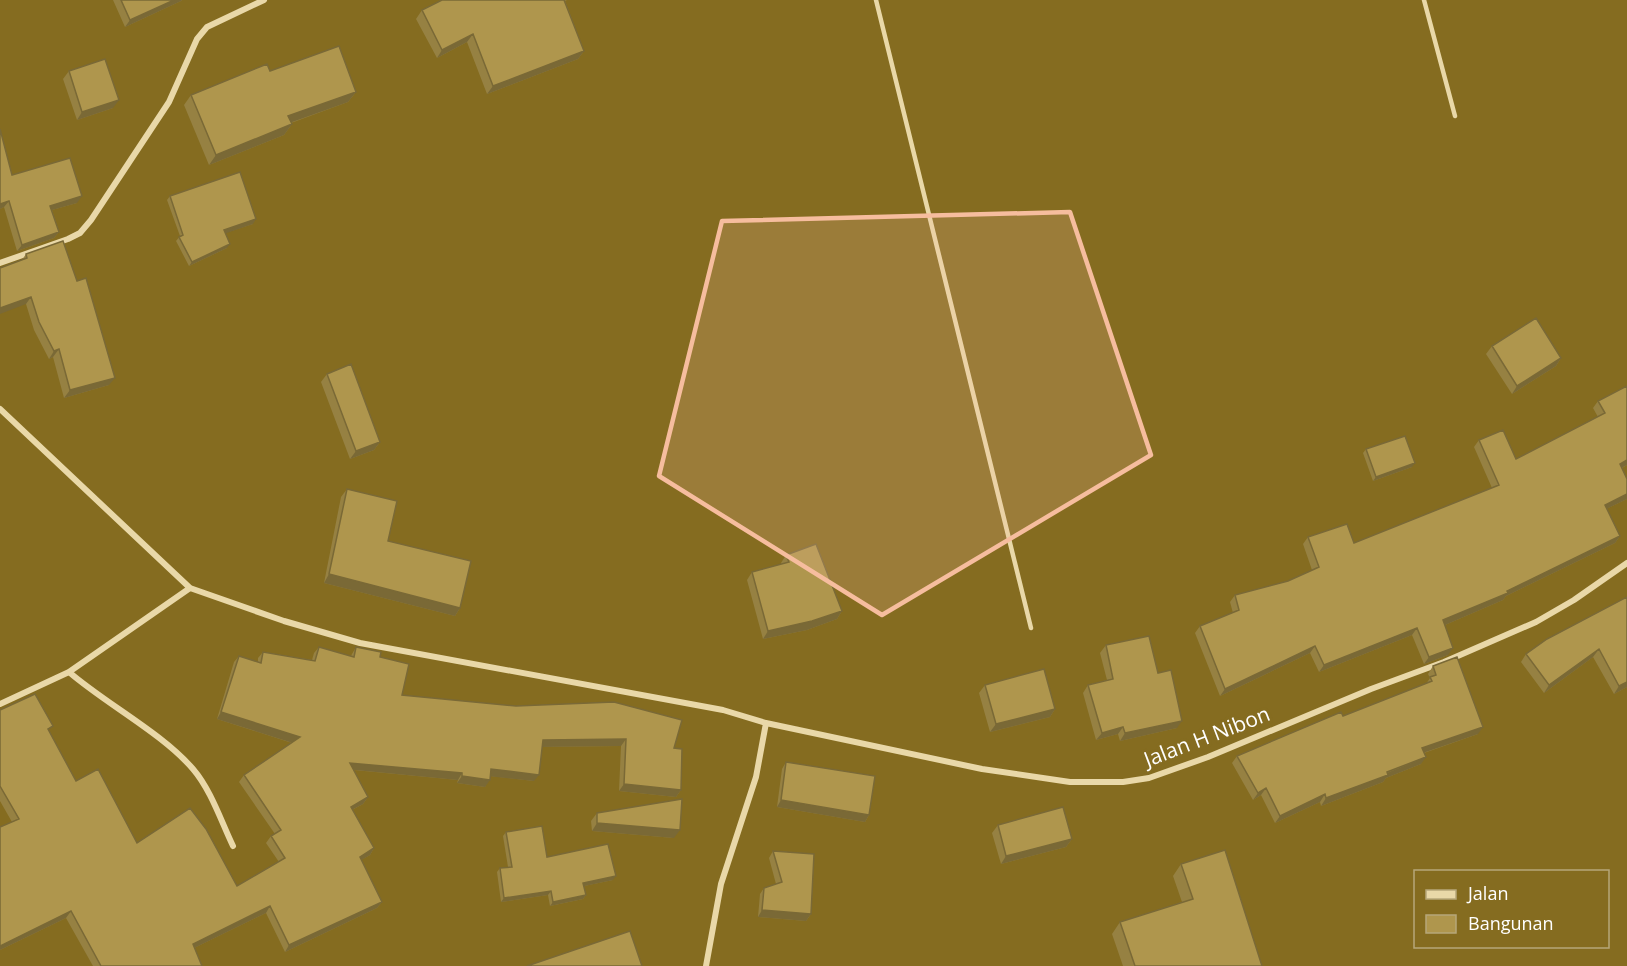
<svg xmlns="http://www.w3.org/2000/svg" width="1627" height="966" font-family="'Open Sans',sans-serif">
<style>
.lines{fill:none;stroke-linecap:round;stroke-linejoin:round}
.lane{stroke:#e9d8a8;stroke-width:4.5}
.street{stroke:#e9d8a8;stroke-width:6}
.wall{fill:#968142}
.shaded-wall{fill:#7a6936}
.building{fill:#af964d;stroke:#7a6936;stroke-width:1.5}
.marked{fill:#f6bd9e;fill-opacity:0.2;stroke:#f6bd9e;stroke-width:4.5;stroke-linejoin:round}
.labels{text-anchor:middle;stroke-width:6;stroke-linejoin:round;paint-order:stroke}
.street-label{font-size:21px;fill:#fff;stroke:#856c20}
</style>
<rect width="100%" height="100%" fill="#856c20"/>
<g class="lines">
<path class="lane" d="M876,0L1031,628
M1424,0L1455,116"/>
<path class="street" d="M0,263L68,239L80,233L91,220L169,102L197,39L207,27L264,0
M0,409L190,588L284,621L360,643L723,710L766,723L756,777L721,884L706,966
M69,672C106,704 162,733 193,769C211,790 221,821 233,846
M0,704L69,672L190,588
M766,723L982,769L1070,782H1123L1149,778L1208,757L1371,689L1444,662L1536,622L1574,600L1627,563"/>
</g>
<path class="wall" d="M113,0H182L181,1L125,27Z
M442,0H567L565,1L584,51L578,59L487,94L467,42L437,58L416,19L422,10Z
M69,71L113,108L77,120L63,79Z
M270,71L356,92L348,102L291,123L292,124L284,135L209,165L184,105L191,95Z
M0,129L12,175L77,203L52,210L59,232L54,238L17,251L4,207L0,209Z
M170,196L253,224L225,233L227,248L189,266L176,241L180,236L167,200Z
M26,254L109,385L64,398L53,357L49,359L34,330L26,304L22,260Z
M1492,346L1561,358L1556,366L1512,394L1486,354Z
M327,374L380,442L374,450L350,459L321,382Z
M1627,386V465L1622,468L1627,479V499L1606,509L1620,536L1615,543L1506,596L1503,600L1445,625L1448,655L1424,664L1412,635L1319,672L1310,653L1220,696L1195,633L1200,626L1233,613L1230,602L1235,595L1288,581L1312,570L1303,544L1308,537L1354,543L1492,488L1474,447L1479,440L1516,459L1598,417L1593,408L1598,401Z
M1366,449L1412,467L1373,481L1363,453Z
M347,489L388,541L460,608L455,616L324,583L341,497Z
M786,555L842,611L837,619L807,630L763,639L747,580L752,572L781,564V563Z
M1627,597V687L1614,694L1593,657L1544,693L1521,662L1526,654Z
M1106,645L1158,673L1177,728L1120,741L1118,734L1096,740L1083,693L1088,685L1107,680L1100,653Z
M319,647L351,656L352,654L356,647L380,657L402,695L674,748L681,790L676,797L619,791L621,746L542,747L534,781L490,776L485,787L457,783L458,780L354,770L368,797L363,804L352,810L374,848L370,855L361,860L382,902L377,908L285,952L266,913L194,948L202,966H93L66,918L0,950V827L12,822L0,801V710L49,732L76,781L137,843L237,886L279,862L266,843L271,836L275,834L239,782L244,775L292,743L217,719L234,662L239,656L258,662V658L263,652L312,660L314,653Z
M1433,666L1478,734L1424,753L1421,764L1386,778L1383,782L1321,806L1320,802L1275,823L1261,795L1253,800L1232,763L1237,756L1426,684L1430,678L1428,674Z
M985,685L1055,709L1050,717L990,732L979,693Z
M786,762L869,815L865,822L777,807L782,769Z
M597,813L674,838L592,831L591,821Z
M998,825L1072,839L1066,847L1001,864L992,833Z
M506,832L547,857L613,880L584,886L586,895L583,899L550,906L548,895L501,902L497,872L500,868L508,867L503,836Z
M773,851L811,914L806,921L758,917L760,894L764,888L776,884L769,858Z
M1181,864L1262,966H1123L1112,934L1120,922L1182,902L1173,876Z"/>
<path class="shaded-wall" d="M174,0H182L181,1L125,27L130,20Z
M473,34L467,42L437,58L442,50Z
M584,51L578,59L487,94L493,86Z
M356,92L348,102L281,126L288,116Z
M119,100L113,108L77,120L82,112Z
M292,124L284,135L209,165L216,155Z
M82,196L77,203L45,212L50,206Z
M9,201L4,207L0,209V204Z
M256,219L253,224L221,235L224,230Z
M59,232L54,238L17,251L22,245Z
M230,244L227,248L189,266L192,262Z
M31,297L26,304L0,314V308Z
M59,349L53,357L49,359L54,351Z
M1561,358L1556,366L1512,394L1517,386Z
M115,378L109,385L64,398L70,390Z
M380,442L374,450L350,459L356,451Z
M1627,460V465L1615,471L1620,464Z
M1415,463L1412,467L1373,481L1376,477Z
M1627,494V499L1600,512L1605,505Z
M1620,536L1615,543L1506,596L1503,600L1438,628L1443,620L1507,591Z
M329,574L460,608L455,616L324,583Z
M842,611L837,619L807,630L763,639L768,631Z
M1417,628L1412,635L1319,672L1324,665Z
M1315,646L1310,653L1220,696L1225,689Z
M1453,648L1448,655L1424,664L1429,657Z
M1599,649L1593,657L1544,693L1549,685Z
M1627,682V687L1614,694L1619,686Z
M1055,709L1050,717L990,732L996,724Z
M221,712L300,737L296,744L217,719Z
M1182,721L1177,728L1120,741L1125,733Z
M1123,727L1118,734L1096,740L1102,733Z
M1483,727L1478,734L1417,755L1422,748Z
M626,739L621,746L538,747L543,740Z
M1426,757L1421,764L1386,778L1383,782L1321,806L1326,798Z
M350,763L462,773L458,780L345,769Z
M491,769L539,775L534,781L487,776Z
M462,776L490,780L485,787L457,783Z
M624,784L681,790L676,797L619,791Z
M1266,788L1261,795L1253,800L1258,793Z
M1325,794L1320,802L1275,823L1280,816Z
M368,797L363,804L346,813L351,807Z
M781,800L869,815L865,822L777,807Z
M597,823L680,830L674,838L592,831Z
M1072,839L1066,847L1001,864L1006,856Z
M374,848L370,855L355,864L360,857Z
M616,876L613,880L580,887L583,883Z
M551,891L548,895L501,902L504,898Z
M586,895L583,899L550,906L553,902Z
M382,902L377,908L285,952L289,945Z
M270,906L266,913L188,951L193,944Z
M762,910L811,914L806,921L758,917Z
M71,911L66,918L0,950V946Z"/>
<path class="building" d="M121,0H174L130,20Z
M442,0H564L584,51L493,86L473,34L442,50L422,10Z
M339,46L356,92L288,116L292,124L216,155L191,95L267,64L270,71Z
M105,59L119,100L82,112L69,71Z
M0,129L12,175L70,158L82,196L50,206L59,232L22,245L9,201L0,204Z
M240,172L256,219L224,230L230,244L192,262L179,237L183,235L170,196Z
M63,241L77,281L86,278L115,378L70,390L59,349L54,351L39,322L31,297L0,308V268L27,258L26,254Z
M1536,318L1561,358L1517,386L1492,346Z
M351,364L380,442L356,451L327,374Z
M1627,386V460L1620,464L1627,479V494L1605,505L1620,536L1507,591L1508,593L1443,620L1453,648L1429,657L1417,628L1324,665L1315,646L1225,689L1200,626L1239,610L1235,595L1288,581L1319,567L1308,537L1347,524L1354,543L1499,485L1479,440L1503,430L1516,459L1605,413L1598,401Z
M1405,436L1415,463L1376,477L1366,449Z
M347,489L397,501L388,541L471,561L460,608L329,574Z
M816,544L842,611L812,621L768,631L752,572L789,562L786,555Z
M1627,597V682L1619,686L1599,649L1549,685L1526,654L1547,639Z
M1149,636L1158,673L1171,670L1182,721L1125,733L1123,727L1102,733L1088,685L1113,679L1106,645Z
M319,647L354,657L356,647L381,652L380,657L409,664L402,695L516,706L614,702L682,720L674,748L682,749L681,790L624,784L626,739L543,740L539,775L491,769L490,780L462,776V773L350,763L368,797L351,807L374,848L360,857L382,902L289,945L270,906L193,944L202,966H101L71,911L0,946V827L19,819L0,786V710L35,694L53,726L48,729L76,781L98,769L137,843L190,808L206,829L237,886L285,858L271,836L281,830L244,775L300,737L221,712L239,656L261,663L263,652L315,661Z
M1457,657L1483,727L1422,748L1426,757L1387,772L1388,775L1326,798L1325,794L1280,816L1266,788L1258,793L1237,756L1341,712L1343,716L1432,681L1430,677L1436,675L1433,666Z
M1044,669L1055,709L996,724L985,685Z
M786,762L875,776L869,815L781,800Z
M682,799L680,830L597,823V813Z
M1063,807L1072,839L1006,856L998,825Z
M542,826L547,857L608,844L616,876L583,883L586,895L553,902L551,891L504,898L500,868L512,867L506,832Z
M1225,850L1262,966H1135L1120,922L1193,899L1181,864Z
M773,851L814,854L811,914L762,910L764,888L782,882Z
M630,931L642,966H527Z"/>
<path class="marked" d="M1070,212L1151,455L882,615L659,476L722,221Z"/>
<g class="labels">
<g class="street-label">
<text transform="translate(1207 737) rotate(-21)" y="7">Jalan H Nibon</text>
</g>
</g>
<rect x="1414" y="870" width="195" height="78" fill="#856c20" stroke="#b6a779" stroke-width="1.5"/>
<rect x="1426" y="890" width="30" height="9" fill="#e9d8a8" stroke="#b6a779" stroke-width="1.5"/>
<text x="1468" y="900" font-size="18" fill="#ffffff">Jalan</text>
<rect x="1426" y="915" width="30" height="18" fill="#af964d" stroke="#b6a779" stroke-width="1.5"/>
<text x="1468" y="930" font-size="18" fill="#ffffff">Bangunan</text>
</svg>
